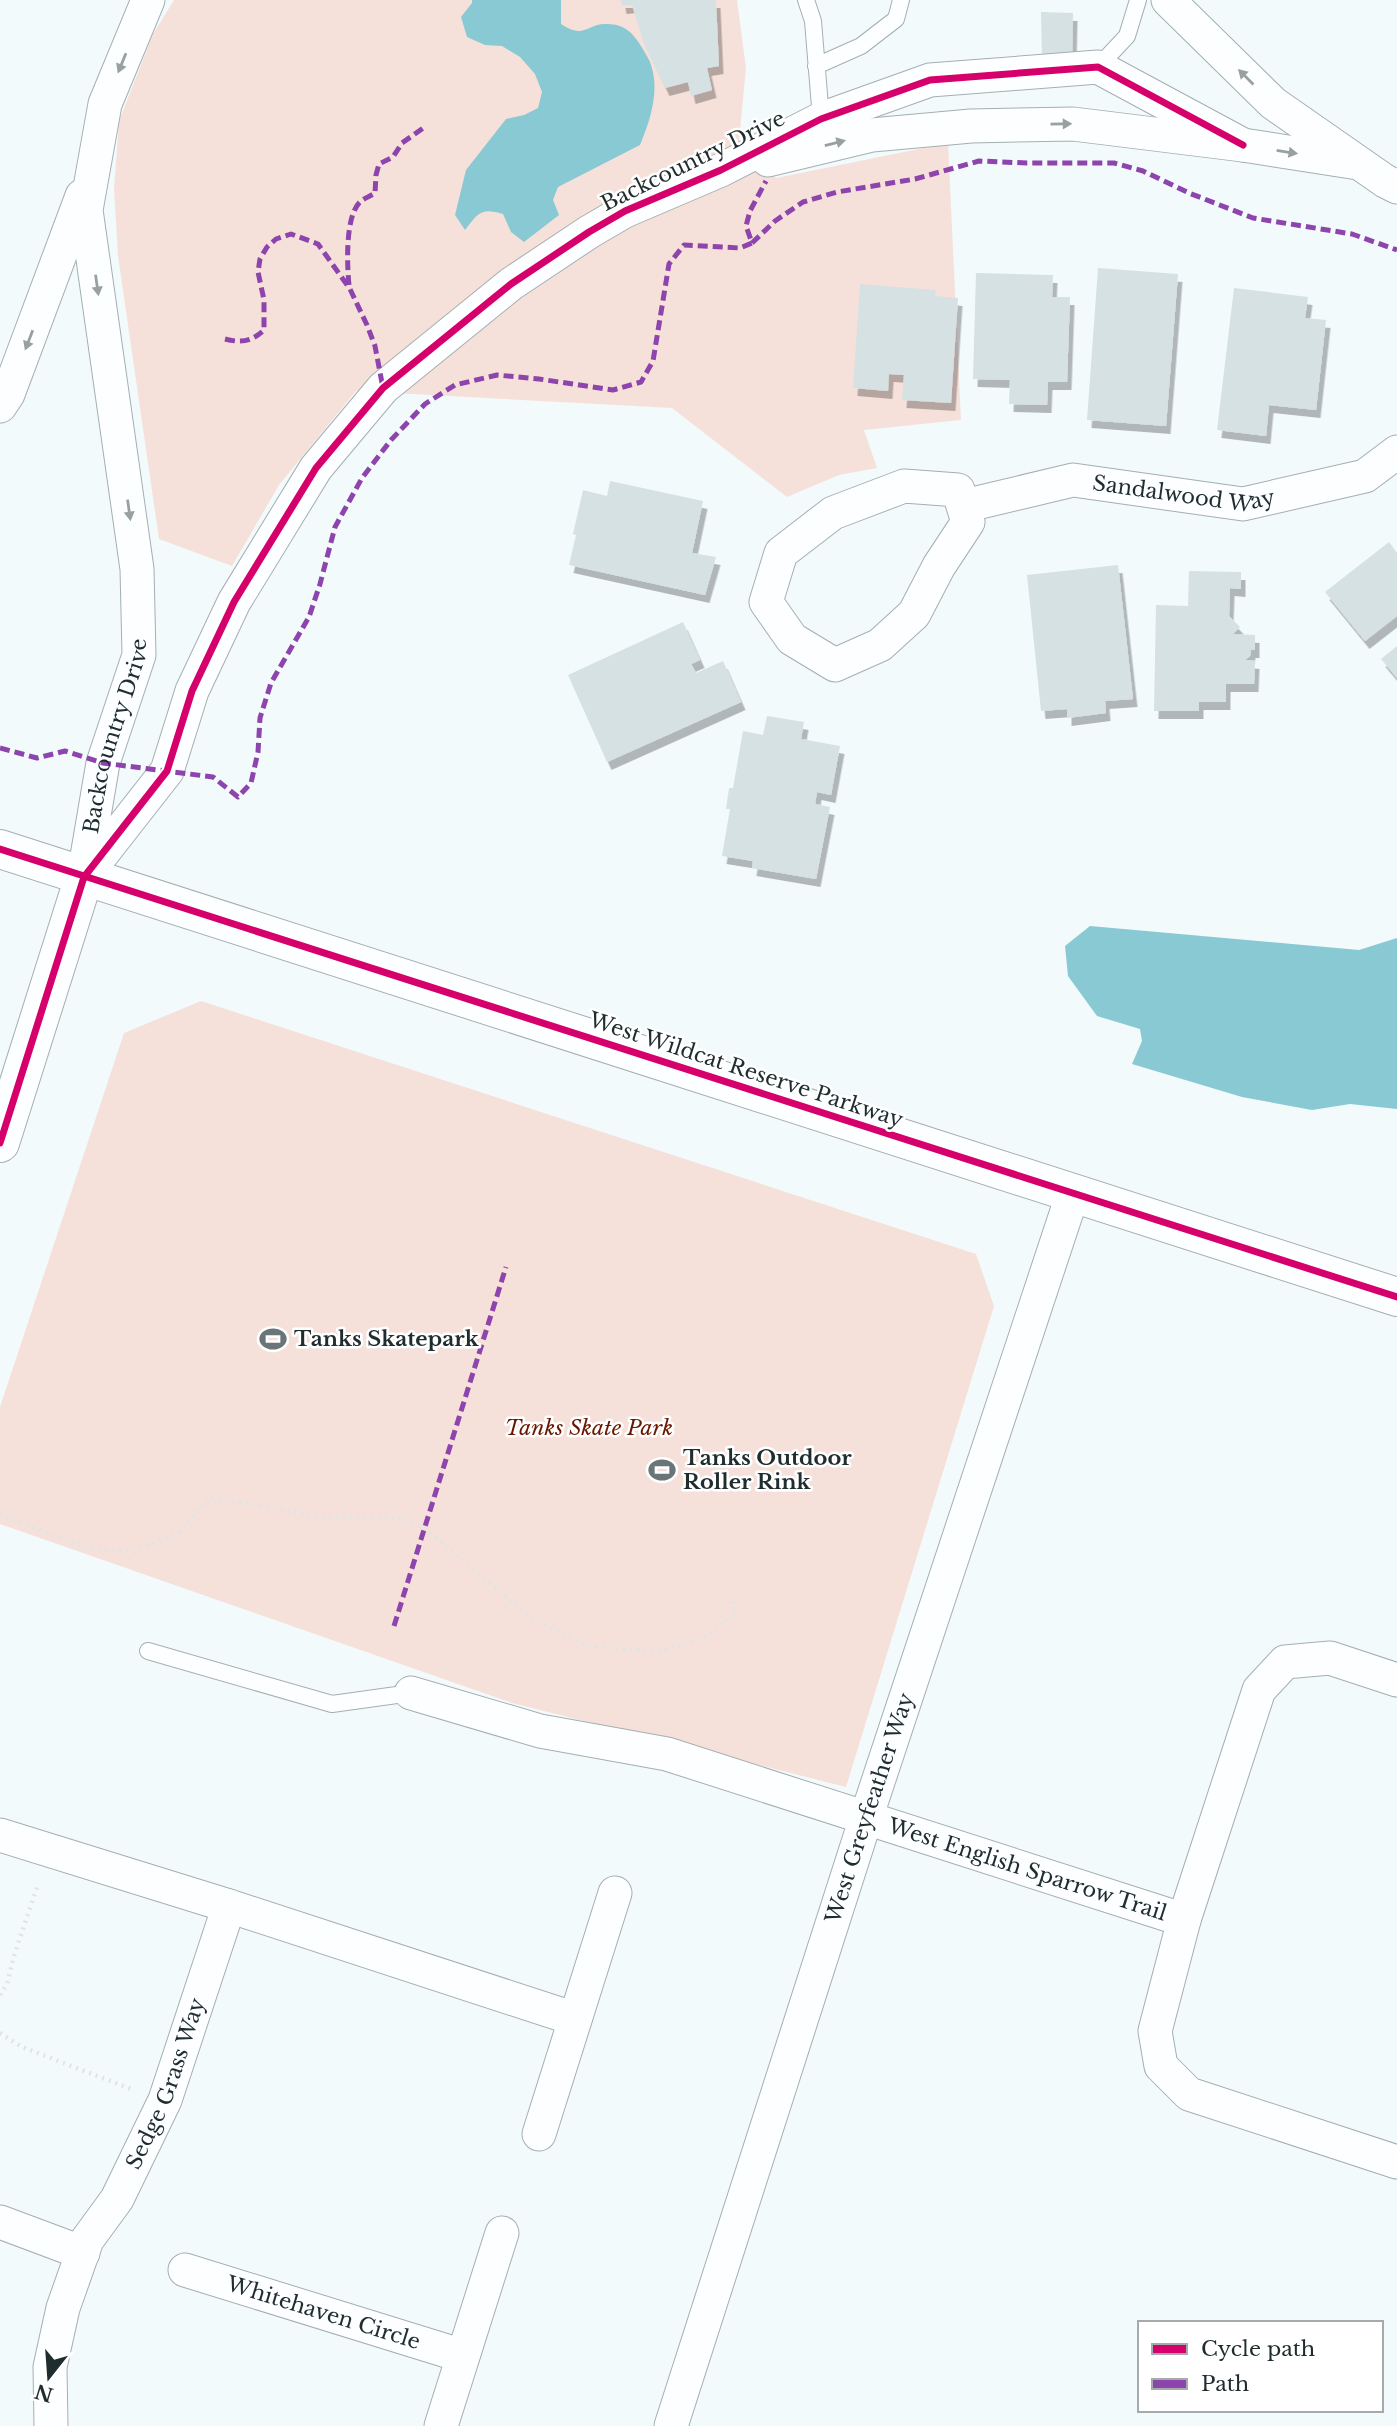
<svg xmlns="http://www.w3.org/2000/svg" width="1397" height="2426" font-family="'Libre Baskerville',serif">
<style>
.green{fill:#f6e1da}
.water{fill:#88c9d3}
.building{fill:#d6e1e3;filter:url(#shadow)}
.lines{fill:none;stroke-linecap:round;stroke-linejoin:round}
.lane-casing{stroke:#a4afb1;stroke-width:18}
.street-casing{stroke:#a4afb1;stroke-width:35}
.secondary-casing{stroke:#a4afb1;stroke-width:40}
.path{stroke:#e1e4e5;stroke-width:4.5;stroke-dasharray:2 5;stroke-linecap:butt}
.lane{stroke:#fdfeff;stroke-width:16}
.street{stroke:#fdfeff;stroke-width:33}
.secondary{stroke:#fdfeff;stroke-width:38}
.quiet{stroke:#8e44ad;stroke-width:5;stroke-dasharray:10 5;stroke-linecap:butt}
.cycleway-casing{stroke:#fff;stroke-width:11}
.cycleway{stroke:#d6006c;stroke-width:7}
.oneway{fill:#99a0a1}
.labels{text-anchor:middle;stroke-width:5;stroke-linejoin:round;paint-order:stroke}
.street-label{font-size:21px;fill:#1f2d2f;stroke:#fff}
.poi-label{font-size:21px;font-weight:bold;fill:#1f2d2f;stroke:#fff;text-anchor:start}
.park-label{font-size:21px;font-style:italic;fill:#691800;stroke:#fff}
</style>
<defs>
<filter id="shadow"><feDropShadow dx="4.5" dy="8" stdDeviation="0" flood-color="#0004"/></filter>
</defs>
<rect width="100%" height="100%" fill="#f2fafc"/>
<path class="green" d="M174,0H737L746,68L739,141L776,178L948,143L961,420L864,430L877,468L839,475L787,497L672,408L356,391L279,485L232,566L159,539L118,256L114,189L119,121L153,34Z
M201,1001L976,1254L994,1306L846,1787L512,1703L0,1524V1407L124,1033Z"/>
<path class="water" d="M472,0H561V24C585,40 587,23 607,24C626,24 635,35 644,51C646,55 650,60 651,65C660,91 650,121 640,145L558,187L553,200L559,215L524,242L511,232L503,214C481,207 478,213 465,230L455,215L466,170L506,119L524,115L538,108L542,92L535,74L520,57L502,46L485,45L467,37L461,17L472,3Z
M1090,926L1359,950L1397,938V1109L1350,1104L1312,1110L1242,1097L1132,1064L1142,1041L1140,1029L1097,1016L1068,976L1065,946Z"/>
<path class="building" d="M621,0H716L719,66L707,68L712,90L691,96L688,82L665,88L644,44L632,5L622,6Z
M1041,12L1073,13L1072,59H1042Z
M1098,268L1178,274L1166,426L1087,420Z
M976,273L1053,275L1052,297H1070L1067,382H1048L1047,405L1009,404L1010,380L973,379Z
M860,284L936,290L935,296L958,298L951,403L902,400L904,375L889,374L888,391L853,388Z
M1234,288L1308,297L1305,318L1326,320L1316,410L1269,405L1266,436L1217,430Z
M610,481L703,501L692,553L716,557L705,595L569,565L576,535L573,534L583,490L607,496Z
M1389,542L1397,553V616L1365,641L1325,592Z
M1118,565L1133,699L1105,701L1106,713L1067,718V709L1041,711L1027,575Z
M1189,571L1241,572V589L1230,588L1229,616L1240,627L1233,634L1255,635V650H1251L1250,656L1245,660L1255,661L1254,684H1226V702H1199V711H1154L1156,605L1188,606Z
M683,622L700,660L691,664L696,673L723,661L741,702L607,762L568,675Z
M1397,646V678L1381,659Z
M767,716L804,722L801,739L840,746L831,795L817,792L815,804L830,807L816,879L752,868L753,861L722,856L730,809H726L729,788H733L743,731L763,735Z"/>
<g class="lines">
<g class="lane-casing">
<path id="lane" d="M806,0L813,21L821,119
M816,66L861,46L896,19L901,0
M1098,67L1127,36L1138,0
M148,1651L332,1704L411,1693"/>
</g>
<g class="street-casing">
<g id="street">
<path d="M1168,0L1273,103L1385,181L1397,187"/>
<path d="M768,160L872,135L971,126L1073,124L1243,145L1358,163"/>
<path d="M0,406L8,394L82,196"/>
<path d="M904,486L958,490L968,522L939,566L914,614L880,645L835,665L792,639L766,602L781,553L833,513Z"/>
<path id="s1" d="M964,506L1073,480L1243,504L1365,476L1397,452"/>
<path id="s2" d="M84,874L103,763L139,655L137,569L86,210L105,104L148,0"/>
<path d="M84,877L167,771L192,691L234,602L316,468L383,388L511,284L589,232L625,211L721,170L821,119L930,80L1098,67L1243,145"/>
<path d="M1397,1680L1330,1658L1285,1662L1259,1690L1184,1920L1155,2031L1161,2066L1189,2094L1397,2162"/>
<path id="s3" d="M411,1693L540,1731L667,1754L1184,1920"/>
<path d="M0,1835L229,1906L575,2019"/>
<path d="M539,2134L615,1893"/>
<path d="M0,2222L83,2253"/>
<path id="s4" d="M185,2270L463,2356"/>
<path id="s5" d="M51,2426L50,2367L63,2308L87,2240L117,2199L165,2100L229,1906"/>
<path d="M441,2426L502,2233"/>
<path id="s6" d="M671,2426L866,1818L1073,1193"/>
</g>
</g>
<g class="secondary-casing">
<path id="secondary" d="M0,849L1397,1297
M0,1143L84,877"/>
</g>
<path class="path" d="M0,1514L85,1548L134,1552L179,1532L211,1497L321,1517H397L425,1528L531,1618L585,1645L658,1652L708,1636L735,1614L733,1598
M0,1995L7,1984L14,1956L38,1884
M0,2033L22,2047L131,2089"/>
<use href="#lane" class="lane"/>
<use href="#street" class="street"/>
<use href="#secondary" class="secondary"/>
<path class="quiet" d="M752,243L775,221L803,202L837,192L915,179L979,161L1027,163H1114L1143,171L1189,193L1253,218L1352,234L1397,250
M349,285C347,265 345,216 360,202C364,198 371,196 375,193L376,175L379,164L393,157L402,143L426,126
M225,339C241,343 251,342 264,330V300L258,272L260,259L267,247L276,239L291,234L318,244L350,289L367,325L375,346L383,388
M0,748L37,758L65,751L103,763L213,777L238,797L251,783L258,752L260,718L271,683L309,617L320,584L335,527L362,478L391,440L425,404L455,385L497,375L539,379L613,390L641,382L653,361L669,264L684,245L740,248L752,243L746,226L750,211L766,181
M394,1626L506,1267"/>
<g class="cycleway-casing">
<path id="cycleway" d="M0,849L1397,1297
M0,1143L84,877L167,771L192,691L234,602L316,468L383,388L511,284L589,232L625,211L721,170L821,119L930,80L1098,67L1243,145"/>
</g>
<use href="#cycleway" class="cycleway"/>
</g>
<defs><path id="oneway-solid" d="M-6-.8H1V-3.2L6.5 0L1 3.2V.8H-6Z" transform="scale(1.75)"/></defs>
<g class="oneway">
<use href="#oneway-solid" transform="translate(122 63) rotate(112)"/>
<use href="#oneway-solid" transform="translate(1246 77) rotate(-135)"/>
<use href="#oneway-solid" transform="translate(1061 124) rotate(-1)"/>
<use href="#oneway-solid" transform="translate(835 143) rotate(-14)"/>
<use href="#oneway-solid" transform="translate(1287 152) rotate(9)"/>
<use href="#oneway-solid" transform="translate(97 285) rotate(82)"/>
<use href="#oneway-solid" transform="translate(29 340) rotate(111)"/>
<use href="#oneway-solid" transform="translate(129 510) rotate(82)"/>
</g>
<defs>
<g id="stadium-bare" transform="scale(2.1)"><path d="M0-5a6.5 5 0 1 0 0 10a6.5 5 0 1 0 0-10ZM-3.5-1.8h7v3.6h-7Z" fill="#697577" stroke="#fff" stroke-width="2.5" paint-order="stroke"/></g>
</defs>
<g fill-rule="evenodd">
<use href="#stadium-bare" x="273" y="1339"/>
<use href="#stadium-bare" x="662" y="1470"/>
</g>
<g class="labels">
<g class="street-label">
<text transform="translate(693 161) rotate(-26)" y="7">Backcountry Drive</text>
<text dy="7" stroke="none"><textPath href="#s1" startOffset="224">Sandalwood Way</textPath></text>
<text dy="7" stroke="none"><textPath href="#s2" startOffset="142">Backcountry Drive</textPath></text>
<text transform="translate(746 1070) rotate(18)" y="7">West Wildcat Reserve Parkway</text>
<text dy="7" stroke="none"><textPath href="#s6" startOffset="649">West Greyfeather Way</textPath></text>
<text dy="7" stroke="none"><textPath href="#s3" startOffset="642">West English Sparrow Trail</textPath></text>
<text dy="7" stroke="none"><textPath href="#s5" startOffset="368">Sedge Grass Way</textPath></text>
<text dy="7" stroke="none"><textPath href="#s4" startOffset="145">Whitehaven Circle</textPath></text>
</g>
<g class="poi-label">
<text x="294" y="1346">Tanks Skatepark</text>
<text x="683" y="1465">Tanks Outdoor<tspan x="683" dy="24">Roller Rink</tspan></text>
</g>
<g class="park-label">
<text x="589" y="1435">Tanks Skate Park</text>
</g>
</g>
<rect x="1138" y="2321" width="245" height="91" fill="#ffffff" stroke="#a5abac" stroke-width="2"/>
<rect x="1152" y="2344" width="35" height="10" fill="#d6006c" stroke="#a5abac" stroke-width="2"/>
<text x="1201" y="2356" font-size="21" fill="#1f2d2f">Cycle path</text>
<rect x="1152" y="2379" width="35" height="10" fill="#8e44ad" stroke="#a5abac" stroke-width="2"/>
<text x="1201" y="2391" font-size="21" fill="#1f2d2f">Path</text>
<g transform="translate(49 2377) rotate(197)" stroke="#ffffff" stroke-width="5" paint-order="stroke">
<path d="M0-5L12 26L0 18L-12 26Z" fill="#1f2d2f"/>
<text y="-10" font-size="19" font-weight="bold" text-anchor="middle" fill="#1f2d2f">N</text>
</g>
</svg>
